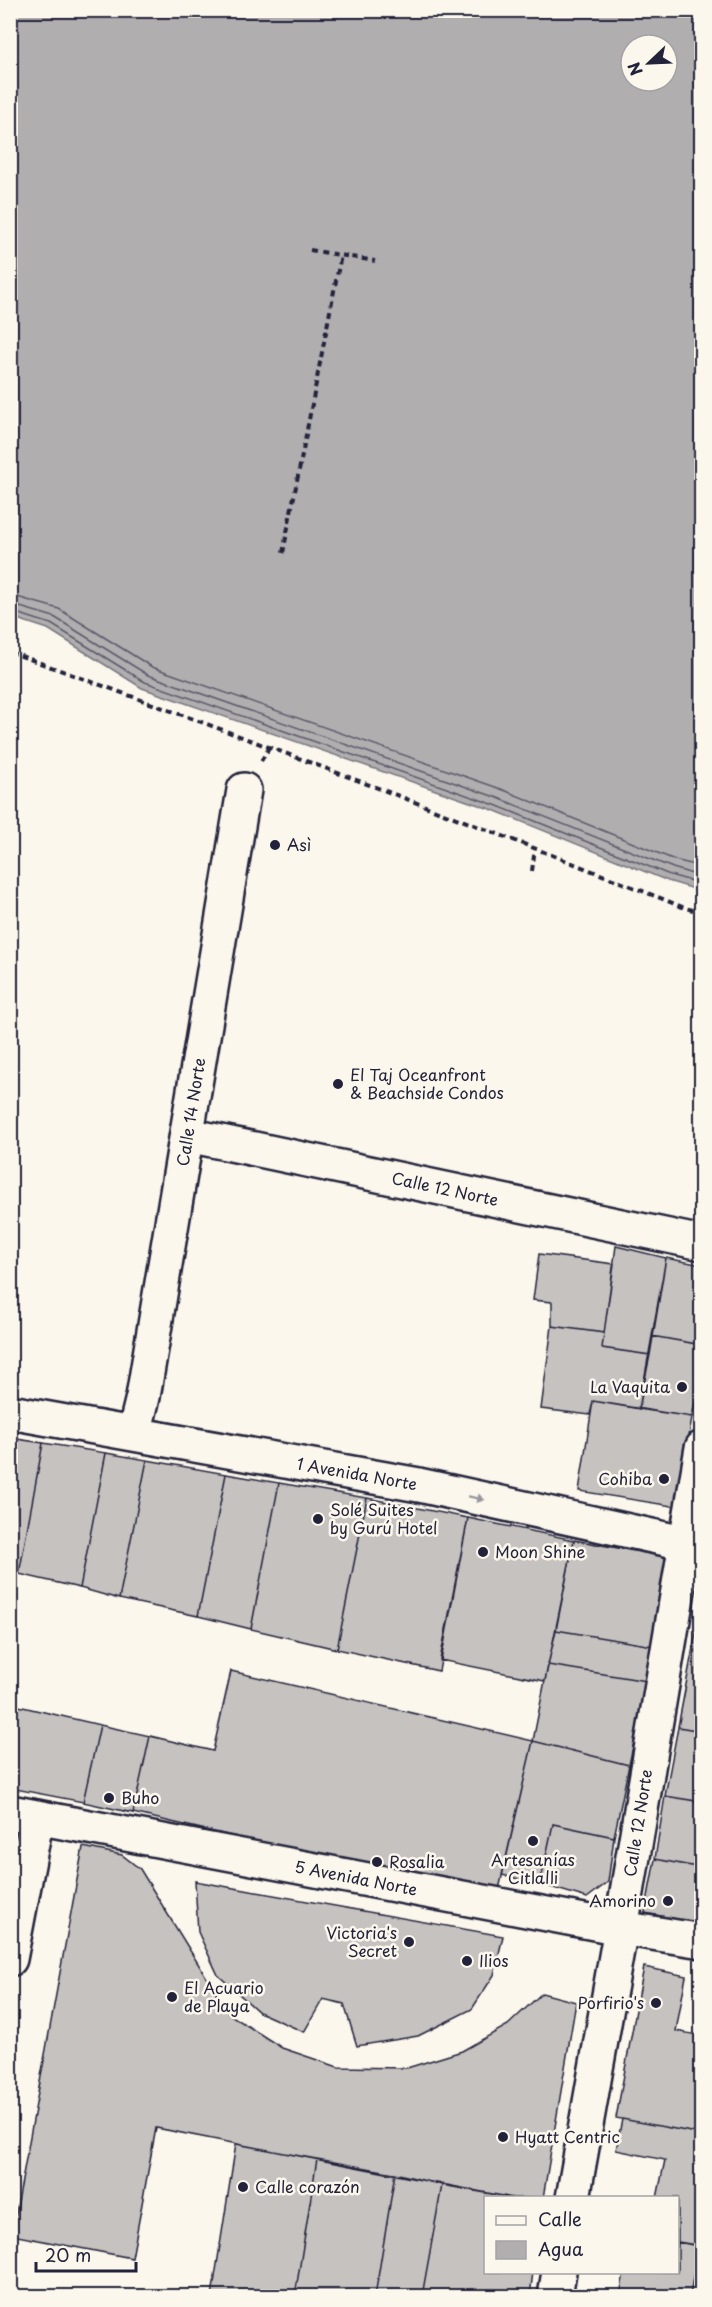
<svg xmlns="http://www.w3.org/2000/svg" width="712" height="2307" font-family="'Playpen Sans',sans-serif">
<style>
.water{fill:#b1aeb0;stroke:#787681;stroke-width:1.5;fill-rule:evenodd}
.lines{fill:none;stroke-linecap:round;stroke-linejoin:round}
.shore{stroke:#5b5a6a;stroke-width:1.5}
.building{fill:#c6c2c0;stroke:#22223b;stroke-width:1.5}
.minor-casing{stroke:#22223b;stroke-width:38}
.path{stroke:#22223b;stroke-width:4;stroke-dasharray:6 4.5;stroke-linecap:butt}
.minor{stroke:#fbf7ec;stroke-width:33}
.oneway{fill:#99979c}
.poi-dot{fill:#22223b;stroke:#fbf7ec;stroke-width:2}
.labels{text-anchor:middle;stroke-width:5;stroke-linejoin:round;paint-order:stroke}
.poi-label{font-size:16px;fill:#22223b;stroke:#fbf7ec;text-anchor:start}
.street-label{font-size:16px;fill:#22223b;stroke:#fbf7ec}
</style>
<rect width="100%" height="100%" fill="#fbf7ec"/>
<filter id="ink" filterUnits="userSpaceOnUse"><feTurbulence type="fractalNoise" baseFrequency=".0167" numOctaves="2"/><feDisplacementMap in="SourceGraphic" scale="12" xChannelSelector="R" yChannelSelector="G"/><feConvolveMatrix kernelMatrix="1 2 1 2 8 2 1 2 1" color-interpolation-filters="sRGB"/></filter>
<g filter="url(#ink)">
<path class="water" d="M11,10L701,11V891L668,881L493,810L142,688L48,629L11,617ZM631,45H667V81H631Z"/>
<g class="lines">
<path class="shore" d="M10,595L59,609L152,667L501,789L675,860L702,867
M10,604L54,617L148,675L498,798L673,868L702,877
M10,611L51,624L145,682L495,805L670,875L702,884"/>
</g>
<path class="building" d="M616,1246L666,1258L650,1355L602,1348Z
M539,1254L614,1264L604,1333L552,1326V1302L533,1300Z
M666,1258L702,1265V1345L652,1336Z
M552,1326L604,1333L602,1348L650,1355L639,1409L593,1401L590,1415L541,1409Z
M652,1336L702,1345V1370L692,1417L639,1409Z
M593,1401L692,1417L678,1507L579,1491Z
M10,1438L43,1443L19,1574L10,1572Z
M43,1443L106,1453L80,1588L19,1574Z
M106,1453L147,1460L119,1599L80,1588Z
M147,1460L226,1474L198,1616L119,1599Z
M226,1474L279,1483L251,1629L198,1616Z
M279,1483L367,1498L337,1649L251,1629Z
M367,1498L468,1518L439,1671L337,1649Z
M468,1518L574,1540L545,1681L440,1660Z
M574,1540L667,1557L653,1646L556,1630Z
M702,1600V1731L678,1727Z
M556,1630L653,1646L647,1681L548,1665Z
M548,1665L647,1681L629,1765L533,1741Z
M231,1671L533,1741L497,1898L133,1813L150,1736L213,1751Z
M10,1704L100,1725L83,1802L10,1788Z
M100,1725L150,1736L133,1813L83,1802Z
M678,1727L702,1731V1802L665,1796Z
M533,1741L629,1765L614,1837L553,1824L540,1884L502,1875Z
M665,1796L702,1802V1868L655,1859Z
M553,1824L614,1837L608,1882L587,1898L540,1884Z
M83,1847L122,1855L140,1869L229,2014L282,2048L338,2067L407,2068L462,2051L508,2025L542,1993L576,2002L543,2198H513L156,2128L132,2258L12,2235Z
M655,1859L702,1868V1924L645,1913Z
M195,1881L503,1936L494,1975L472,2009L418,2036L357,2046L344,2004L323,1999L304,2032L259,2012L218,1975L198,1932Z
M644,1967L686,1976L676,2031L697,2035L702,2011V2134L616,2118Z
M622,2119L702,2134V2246L678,2242V2198H657L665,2160L616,2150Z
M622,2119L702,2134V2246L678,2242V2198H657L665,2160L616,2150Z
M236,2144L317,2159L295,2296H212Z
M317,2159L395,2173L375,2296H295Z
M395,2173L442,2185L422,2296H375Z
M442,2185L513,2198H486V2272H533L530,2296H422Z
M678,2242L698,2246L690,2296H620L624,2272H678Z
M698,2246H702V2296H690Z
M587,2291L620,2296H586Z"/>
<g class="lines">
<g class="minor-casing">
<path id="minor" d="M188,1135L702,1243
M10,1412L419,1485L702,1547
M134,1434L143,1397L244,790
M10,1812L621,1928L702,1941
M10,1959L37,1817
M573,2198L621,1928L702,1448
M555,2296L559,2272"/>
</g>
<path class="path" d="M310,250L375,261
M283,553L341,255
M10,652C236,734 462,818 685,908L702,912
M261,761L270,747
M532,871L535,848"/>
<use href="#minor" class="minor"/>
</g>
<defs><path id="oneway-solid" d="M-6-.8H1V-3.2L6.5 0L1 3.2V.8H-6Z" transform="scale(1.5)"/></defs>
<use class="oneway" href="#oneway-solid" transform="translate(476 1498) rotate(12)"/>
</g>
<g class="poi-dot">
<circle cx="275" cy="845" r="6"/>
<circle cx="338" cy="1084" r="6"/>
<circle cx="682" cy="1387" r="6"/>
<circle cx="664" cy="1479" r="6"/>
<circle cx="318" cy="1519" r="6"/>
<circle cx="483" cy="1552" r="6"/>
<circle cx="109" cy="1798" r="6"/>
<circle cx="533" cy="1841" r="6"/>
<circle cx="377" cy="1862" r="6"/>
<circle cx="668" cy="1901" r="6"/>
<circle cx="409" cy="1942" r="6"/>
<circle cx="467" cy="1961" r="6"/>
<circle cx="172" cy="1997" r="6"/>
<circle cx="656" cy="2003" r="6"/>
<circle cx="503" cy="2137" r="6"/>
<circle cx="243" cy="2187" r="6"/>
</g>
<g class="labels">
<g class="poi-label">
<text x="287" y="851">Asì</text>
<text x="350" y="1081">El Taj Oceanfront<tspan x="350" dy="18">&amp; Beachside Condos</tspan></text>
<text x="670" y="1393" text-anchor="end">La Vaquita</text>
<text x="652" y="1485" text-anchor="end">Cohiba</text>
<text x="330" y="1516">Solé Suites<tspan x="330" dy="18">by Gurú Hotel</tspan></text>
<text x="495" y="1558">Moon Shine</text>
<text x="121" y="1804">Buho</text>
<text x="533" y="1866" text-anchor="middle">Artesanías<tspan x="533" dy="18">Citlalli</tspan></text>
<text x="389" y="1868">Rosalia</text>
<text x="656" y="1907" text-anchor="end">Amorino</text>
<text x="397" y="1939" text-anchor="end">Victoria's<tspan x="397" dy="18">Secret</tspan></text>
<text x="479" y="1967">Ilios</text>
<text x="184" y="1994">El Acuario<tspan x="184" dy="18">de Playa</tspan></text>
<text x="644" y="2009" text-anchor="end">Porfirio's</text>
<text x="515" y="2143">Hyatt Centric</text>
<text x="255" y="2193">Calle corazón</text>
</g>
<g class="street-label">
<text transform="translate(191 1112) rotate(-81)" y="6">Calle 14 Norte</text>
<text transform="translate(445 1189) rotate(12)" y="6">Calle 12 Norte</text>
<text transform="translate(357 1474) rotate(10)" y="6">1 Avenida Norte</text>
<text transform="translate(638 1823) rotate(-81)" y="6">Calle 12 Norte</text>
<text transform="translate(356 1878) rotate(11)" y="6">5 Avenida Norte</text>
</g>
</g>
<rect width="712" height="2307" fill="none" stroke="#fbf7ec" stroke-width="36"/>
<rect x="18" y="18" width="676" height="2271" fill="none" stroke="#22223b" stroke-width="2" filter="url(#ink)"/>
<rect x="484" y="2196" width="195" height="78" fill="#fbf7ec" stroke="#a4a2a5" stroke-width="1.5"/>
<rect x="496" y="2216" width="30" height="9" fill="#fbf7ec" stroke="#a4a2a5" stroke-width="1.5"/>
<text x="538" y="2226" font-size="18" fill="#22223b">Calle</text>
<rect x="496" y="2241" width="30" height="18" fill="#b1aeb0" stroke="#a4a2a5" stroke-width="1.5"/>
<text x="538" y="2256" font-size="18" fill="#22223b">Agua</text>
<g transform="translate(649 63) rotate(247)"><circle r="28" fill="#fbf7ec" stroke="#a4a2a5" stroke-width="1.5"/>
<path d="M0-4.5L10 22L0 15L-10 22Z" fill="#22223b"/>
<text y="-9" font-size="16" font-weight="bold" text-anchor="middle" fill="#22223b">N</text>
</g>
<path d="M36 2262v9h100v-9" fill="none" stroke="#22223b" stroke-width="3"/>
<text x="45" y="2262" font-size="18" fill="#22223b" stroke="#fbf7ec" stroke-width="4.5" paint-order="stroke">20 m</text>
</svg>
